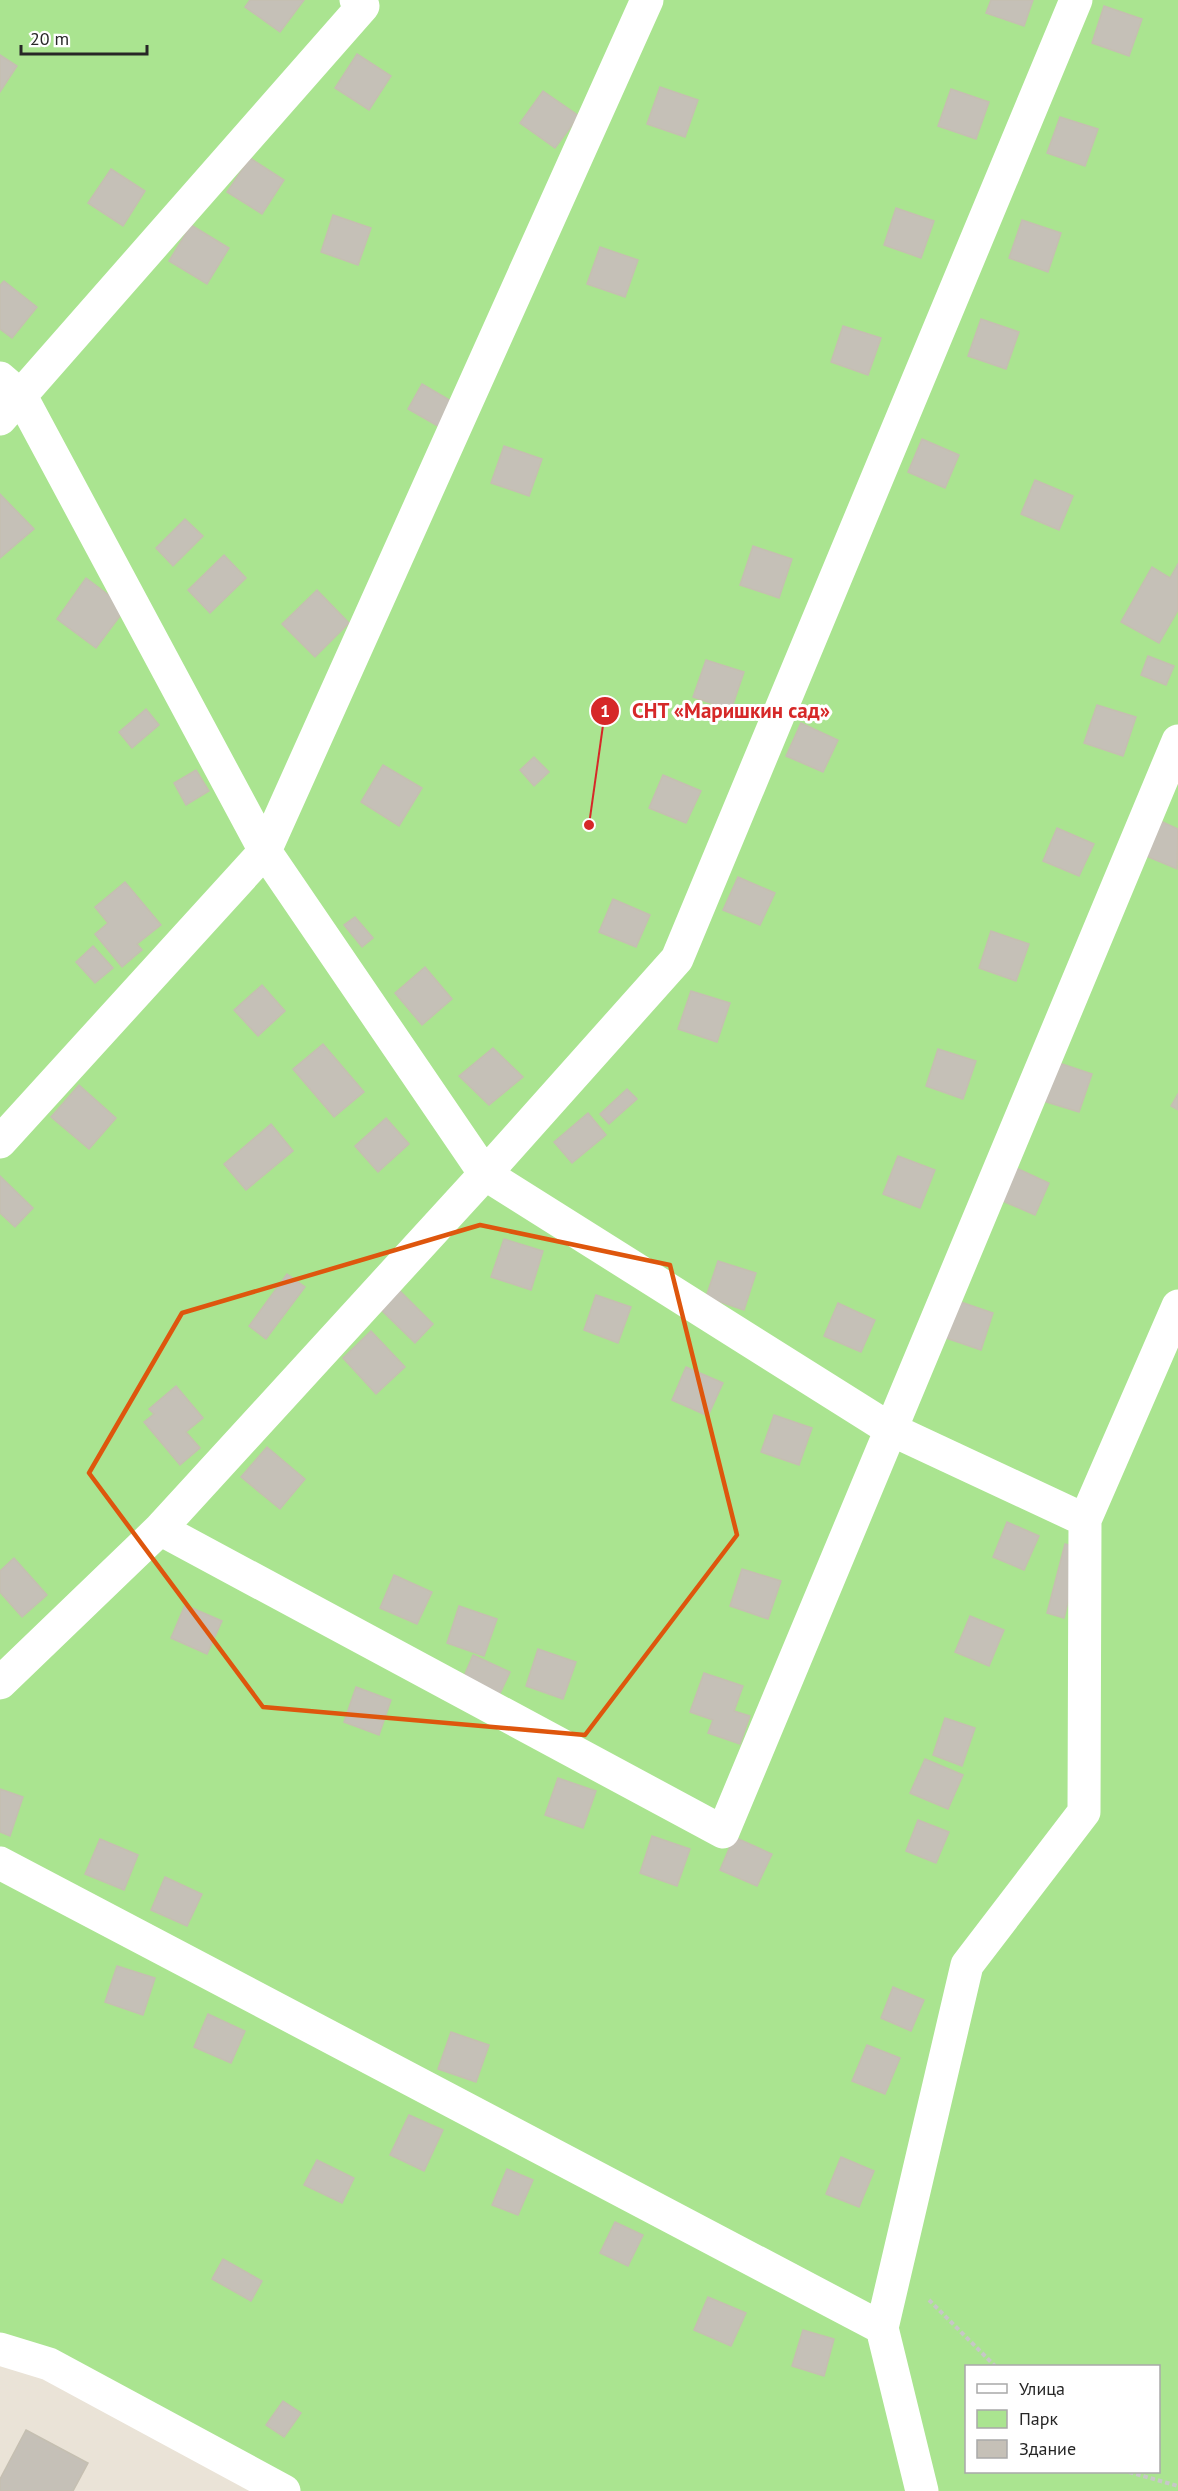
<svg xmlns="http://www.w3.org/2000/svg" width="1178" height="2491" font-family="'PT Sans',sans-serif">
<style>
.green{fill:#aae490;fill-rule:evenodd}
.building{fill:#c5c0b7;stroke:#c5bfb1;stroke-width:1.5}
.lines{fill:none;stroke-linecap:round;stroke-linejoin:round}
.path{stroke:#c7c7c7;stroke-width:4;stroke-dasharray:4.5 3;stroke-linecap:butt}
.minor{stroke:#fff;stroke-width:33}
.marked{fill:none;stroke:#de560d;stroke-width:4.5;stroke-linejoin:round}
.leader{fill:none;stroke:#d62828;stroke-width:2}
.callout-dot{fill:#d62828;stroke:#fff;stroke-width:2}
.mark-label{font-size:18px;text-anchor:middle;font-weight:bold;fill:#fff}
.callout-label{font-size:21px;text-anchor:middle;font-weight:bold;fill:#d62828;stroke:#fff;stroke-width:6;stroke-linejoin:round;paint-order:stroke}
</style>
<rect width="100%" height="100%" fill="#eae3d7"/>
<path class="green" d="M0,0H1178V2491H284L0,2349ZM966,2366H1158V2472H966Z"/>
<path class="building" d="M250,0H304L280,32L245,7Z
M991,0H1033L1024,26L986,13Z
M1104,6L1142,19L1129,56L1092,43Z
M357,54L391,76L369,110L335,88Z
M0,55L17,66L0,92Z
M660,87L698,100L685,137L647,124Z
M951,89L989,102L976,139L938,126Z
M543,91L579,116L555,148L520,123Z
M1060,117L1098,129L1085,166L1047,153Z
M250,158L284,180L262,214L227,192Z
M111,169L145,191L123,226L88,203Z
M896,208L934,221L921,258L884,245Z
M333,215L371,228L358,265L321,252Z
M1022,220L1061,233L1048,272L1009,258Z
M191,225L229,248L207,284L169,261Z
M600,247L638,260L625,297L587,284Z
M4,281L37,307L12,338L0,329V285Z
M981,319L1019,332L1006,369L968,356Z
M843,326L881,338L868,375L831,362Z
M422,384L458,405L443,429L408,409Z
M922,439L959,455L945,488L908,472Z
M504,446L542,459L529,496L491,483Z
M1035,480L1073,496L1059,530L1021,514Z
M0,494L34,529L0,558Z
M185,519L203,536L173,566L156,548Z
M753,546L792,559L779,598L740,585Z
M224,555L246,578L210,613L188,590Z
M1178,564V610L1159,643L1121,622L1152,567L1170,578Z
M86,578L126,608L96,648L57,619Z
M317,590L349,623L315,657L282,624Z
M1148,656L1174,666L1166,685L1141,675Z
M706,660L744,672L731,710L693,697Z
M1097,705L1136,717L1123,756L1084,743Z
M146,709L159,725L132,748L119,732Z
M801,723L838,740L823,772L786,756Z
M534,757L549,772L534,786L520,770Z
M383,765L422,788L399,826L361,802Z
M196,770L209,791L186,805L174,783Z
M663,775L701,791L686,823L649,808Z
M1154,818L1178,829L1177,869L1139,853Z
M1057,828L1094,844L1079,876L1043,861Z
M738,877L775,893L760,925L723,910Z
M125,882L161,925L137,944L142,950L122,967L95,934L108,923L95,907Z
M613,899L650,915L636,947L599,932Z
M355,917L373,938L362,947L344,925Z
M991,931L1029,944L1016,981L979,968Z
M93,946L113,968L95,983L76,962Z
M425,967L452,999L422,1025L395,993Z
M262,985L285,1011L258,1036L234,1010Z
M691,991L730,1003L717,1042L678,1029Z
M323,1044L364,1092L334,1117L293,1069Z
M493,1048L523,1077L489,1105L459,1076Z
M938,1049L976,1061L963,1099L926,1086Z
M1053,1061L1092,1074L1079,1112L1040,1100Z
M79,1085L116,1118L89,1149L51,1117Z
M627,1089L637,1099L609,1124L600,1114Z
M1178,1094V1110L1171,1106Z
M588,1113L606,1135L572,1163L554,1142Z
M386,1118L409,1144L378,1172L355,1146Z
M271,1124L293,1151L246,1190L224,1164Z
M898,1156L935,1170L920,1208L883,1194Z
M1012,1166L1049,1183L1035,1215L998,1199Z
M0,1176L33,1208L15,1227L0,1213Z
M504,1239L543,1251L531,1290L491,1277Z
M718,1261L756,1273L744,1310L706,1297Z
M287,1274L305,1287L266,1339L249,1326Z
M396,1287L433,1324L415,1343L377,1306Z
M596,1295L631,1307L618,1343L584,1330Z
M955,1300L993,1313L981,1350L943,1337Z
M838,1303L875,1320L861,1352L824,1336Z
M371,1331L405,1367L376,1394L343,1358Z
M686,1367L723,1383L708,1416L672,1400Z
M176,1386L203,1418L186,1432L200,1448L180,1465L144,1422L154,1414L149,1409Z
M774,1415L812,1428L799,1465L761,1452Z
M267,1447L305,1479L280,1509L241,1477Z
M1007,1522L1039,1536L1024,1570L993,1557Z
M1065,1544L1082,1548L1064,1618L1047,1613Z
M14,1558L47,1595L22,1617L0,1592V1571Z
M742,1569L781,1581L768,1619L730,1606Z
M394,1575L432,1592L417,1624L380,1608Z
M185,1605L222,1621L207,1654L171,1638Z
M459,1606L497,1619L484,1656L447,1643Z
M970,1616L1004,1630L989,1666L955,1652Z
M538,1649L576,1662L563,1699L526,1686Z
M473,1655L510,1672L495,1704L459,1688Z
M704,1673L743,1686L734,1711L750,1716L740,1744L708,1733L713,1720L690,1712Z
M356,1687L391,1700L379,1735L344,1722Z
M945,1718L975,1728L962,1766L933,1755Z
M925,1759L963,1775L948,1809L910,1793Z
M558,1778L596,1791L583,1828L545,1815Z
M0,1789L23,1797L10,1836L0,1832Z
M918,1820L949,1832L936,1863L906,1851Z
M652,1836L690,1849L677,1886L640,1873Z
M734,1837L772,1854L757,1886L720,1870Z
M100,1839L138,1855L124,1890L85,1874Z
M165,1877L202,1894L187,1926L151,1910Z
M117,1966L155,1978L143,2015L105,2002Z
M893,1987L924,2000L911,2031L881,2018Z
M208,2014L245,2031L231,2063L194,2047Z
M451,2032L489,2045L476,2082L438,2069Z
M867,2045L900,2058L885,2094L852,2081Z
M409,2115L443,2130L424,2171L390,2155Z
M841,2157L874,2171L859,2207L826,2194Z
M317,2160L354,2178L342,2203L304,2185Z
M507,2169L533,2180L518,2215L492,2205Z
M615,2222L643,2235L628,2266L600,2253Z
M223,2259L262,2281L251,2301L212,2279Z
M708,2297L746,2313L731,2346L694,2330Z
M803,2330L834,2339L824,2376L792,2366Z
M283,2401L301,2413L284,2437L266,2425Z
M26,2430L88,2463L73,2491H0V2479Z"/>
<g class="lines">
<path class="path" d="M929,2300L995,2366
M1129,2472L1178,2486"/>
<path class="minor" d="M0,378L21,396L265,851L485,1174L890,1429L1085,1520
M0,419L363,6L356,0
M0,1142L265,851L647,0
M160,1529L723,1832L1178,741
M0,1683L160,1529L485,1174L677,959L1076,0
M0,1863L882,2328
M0,2349L49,2364L284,2491
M922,2491L882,2328L967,1965L1084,1812L1085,1520L1178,1306"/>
</g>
<path class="marked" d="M480,1225L670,1265L737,1535L585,1735L263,1707L89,1473L182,1313Z"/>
<path class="leader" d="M589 825L605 711"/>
<g class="callout-dot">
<circle cx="589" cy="825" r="6"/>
<circle cx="605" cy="711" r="15"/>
</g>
<g class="mark-label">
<text x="605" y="717">1</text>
</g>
<g class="callout-label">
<text x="731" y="718">СНТ «Маришкин сад»</text>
</g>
<rect x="965" y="2365" width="195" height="108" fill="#ffffff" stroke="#a9a9a9" stroke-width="1.5"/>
<rect x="977" y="2384" width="30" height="9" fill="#ffffff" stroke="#a9a9a9" stroke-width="1.5"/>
<text x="1019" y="2395" font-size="18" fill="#272727">Улица</text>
<rect x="977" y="2410" width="30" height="18" fill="#aae490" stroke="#a9a9a9" stroke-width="1.5"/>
<text x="1019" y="2425" font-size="18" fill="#272727">Парк</text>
<rect x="977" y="2440" width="30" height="18" fill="#c5c0b7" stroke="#a9a9a9" stroke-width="1.5"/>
<text x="1019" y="2455" font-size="18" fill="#272727">Здание</text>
<path d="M21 45v9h126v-9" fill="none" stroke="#272727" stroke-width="3"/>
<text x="30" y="45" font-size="18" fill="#272727" stroke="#ffffff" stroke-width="4.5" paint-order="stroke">20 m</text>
</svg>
